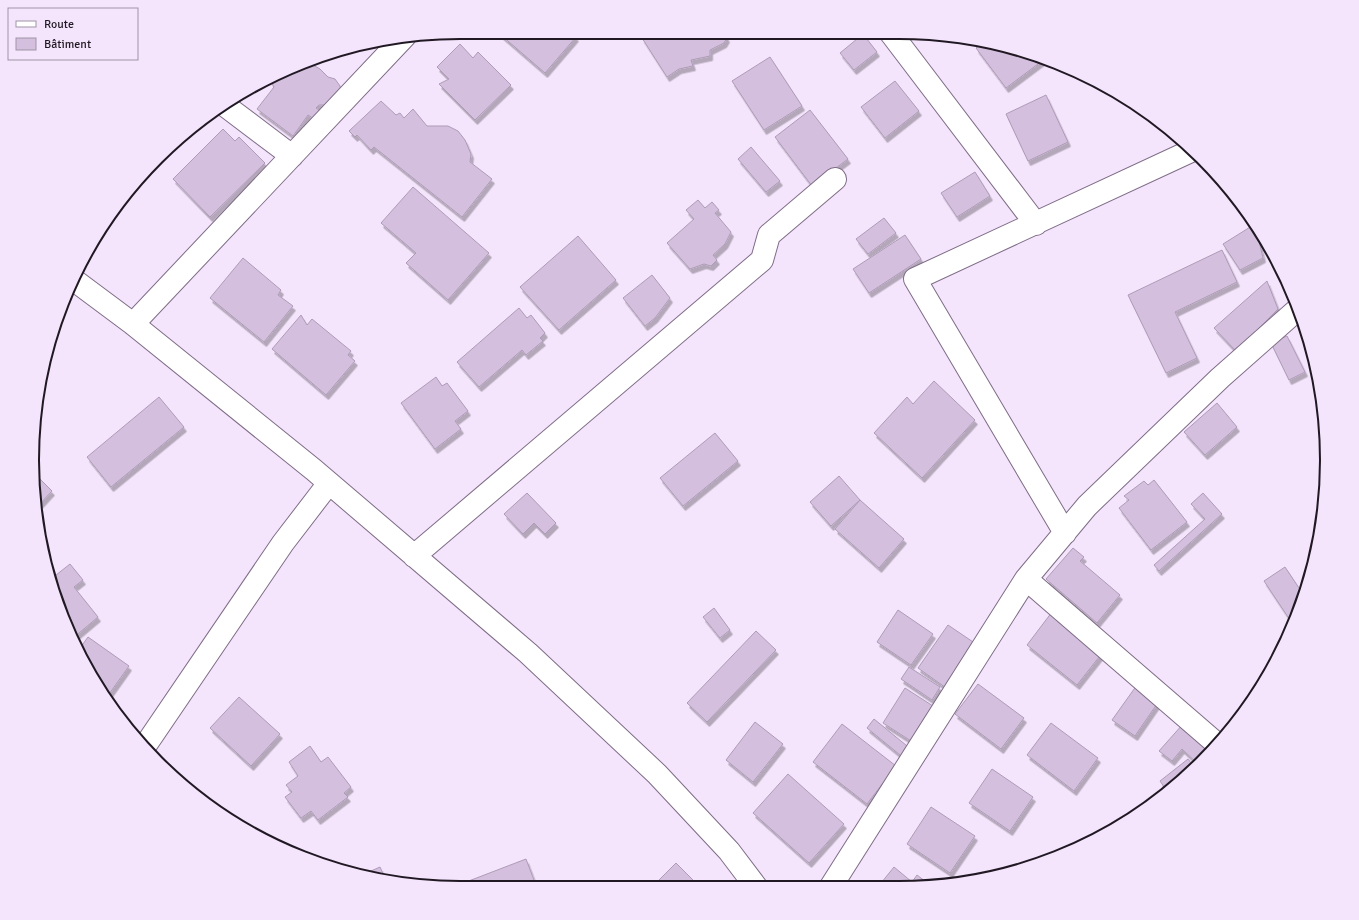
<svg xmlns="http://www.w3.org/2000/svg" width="1359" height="920" font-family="Signika,sans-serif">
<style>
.building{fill:#d4c0de;stroke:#ae9bb7;filter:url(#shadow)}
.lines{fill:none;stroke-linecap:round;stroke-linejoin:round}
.minor-casing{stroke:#7f6d87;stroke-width:24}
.minor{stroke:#fff;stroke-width:22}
.rim{fill:none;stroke:#201923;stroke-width:2}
</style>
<defs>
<filter id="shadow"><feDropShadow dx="2.5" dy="4.5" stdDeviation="0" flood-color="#0004"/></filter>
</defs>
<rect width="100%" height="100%" fill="#f4e4fc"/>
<path class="building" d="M724,33L727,38L724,43L710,50V56L691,60L693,66L679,69L667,77L642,38L648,34H692L693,37L695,35L694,34Z
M572,34L576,37L545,73L501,35Z
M863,34L877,52L854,70L840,53Z
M985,41L1042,61L1006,88L976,48Z
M460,44L473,58L478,52L511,85L475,120L439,84L449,79L437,67Z
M770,57L802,106L764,130L732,81Z
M305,64L313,65L320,69L328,77L335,79L340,86L341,92L328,105H319L316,108L320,111L314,119L308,115L293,136L257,109L274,87L270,80Z
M895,81L919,111L885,138L861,107Z
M1046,95L1068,142L1028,161L1006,114Z
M381,101L396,115L400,113L404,118L413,109L427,126H448L458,131L465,140L471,154L470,162L492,179L462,217L374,147L371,150L357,135L355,137L349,131Z
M810,110L848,159L812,186L775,137Z
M223,129L235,141L239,137L265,163L210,217L173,179Z
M751,147L780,181L766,192L738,159Z
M975,172L990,196L957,217L941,193Z
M413,187L489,253L448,300L406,263L416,253L381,223Z
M698,200L705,208L712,202L719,210L715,213L731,232L725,244L713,255L717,260L711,266L704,264L690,269L667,243L694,219L686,210Z
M884,218L896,233L868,254L856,239Z
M1255,224L1263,258L1240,270L1223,244Z
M905,235L921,259L869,293L853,269Z
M578,236L616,280L559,330L520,287Z
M1222,250L1237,282L1175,312L1197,358L1166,373L1128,295Z
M243,258L281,290L278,295L293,306L264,342L210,298Z
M652,275L670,298L655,318L645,326L623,298Z
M1267,281L1278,309L1236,351L1214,328Z
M519,308L527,318L531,315L545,333L540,338L543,341L526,355L522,350L479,387L457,362Z
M301,315L307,325L312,319L351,351L348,355L355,361L326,395L272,349Z
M1287,336L1305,372L1289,380L1271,343Z
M436,377L442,386L447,383L468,411L455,421L461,429L435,449L401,403Z
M934,381L975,420L922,478L874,433L907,397L913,404Z
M159,397L184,427L111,487L87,457Z
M1217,403L1237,427L1205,455L1184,432Z
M715,433L738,461L683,506L660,478Z
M36,475L52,491L38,506Z
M839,476L860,500L831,526L810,502Z
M1154,480L1187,522L1151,550L1119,508L1129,500L1124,496L1144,481L1148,485Z
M527,493L556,523L545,534L534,523L523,534L504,514Z
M1203,493L1222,514L1159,571L1154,565L1205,519L1191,504Z
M860,500L904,539L879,568L835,529Z
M1073,548L1084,557L1080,561L1120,595L1097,623L1046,579Z
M70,564L83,580L74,587L98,617L72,639L64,624L51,579Z
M1285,567L1303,594L1295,621L1292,623L1264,581Z
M714,608L730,630L720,638L703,617Z
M898,610L933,634L911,665L877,642Z
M1052,612L1103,652L1077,685L1027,645Z
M948,625L979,646L949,690L918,668Z
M756,631L776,650L707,722L687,703Z
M88,637L129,666L107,697L89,674L78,651Z
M909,667L940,687L932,700L901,679Z
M978,684L1024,718L1001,749L955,714Z
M1137,685L1159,701L1135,736L1112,720Z
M905,688L933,706L911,741L883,723Z
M239,697L280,734L251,766L210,728Z
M874,719L912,750L905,759L867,728Z
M755,722L783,744L753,782L726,760Z
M1051,723L1098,758L1074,791L1027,755Z
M842,724L896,766L867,804L813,762Z
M1183,724L1212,750L1199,765L1182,749L1172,761L1159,751Z
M310,746L321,762L328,757L351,787L344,793L348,797L318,820L311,811L301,818L285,797L292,792L286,785L298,776L289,762Z
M1188,759L1195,768L1167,791L1160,781Z
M992,769L1033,797L1010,831L969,803Z
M788,774L844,824L809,863L753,813Z
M931,807L975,836L950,873L907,844Z
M526,859L537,888L453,887Z
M676,863L701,888H651Z
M380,867L385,878L381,880L362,875Z
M894,867L912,882L917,875L930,885L877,888Z"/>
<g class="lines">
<g class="minor-casing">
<path id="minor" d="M890,32L1036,224
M223,104L292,156
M74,280L133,324L314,470L528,653L657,774L729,851L757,888
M133,324L405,36
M1065,533L915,279L1193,150
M414,556L762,260L769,235L835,179
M1026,579L1217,744
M145,746L283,543L329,483
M830,888L1026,579L1087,506L1220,378L1298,309"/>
</g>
<use href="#minor" class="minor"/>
</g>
<path d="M0 0H1359V920H0ZM460 39H899A421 421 0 0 1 1320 460V460A421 421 0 0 1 899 881H460A421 421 0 0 1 39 460V460A421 421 0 0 1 460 39Z" fill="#f4e4fc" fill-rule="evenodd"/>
<path class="rim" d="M460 39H899A421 421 0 0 1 1320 460V460A421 421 0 0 1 899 881H460A421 421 0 0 1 39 460V460A421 421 0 0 1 460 39Z"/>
<rect x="8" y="8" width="130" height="52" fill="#f4e4fc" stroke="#9f93a5"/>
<rect x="16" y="21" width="20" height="6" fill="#ffffff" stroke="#9f93a5"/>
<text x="44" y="28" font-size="12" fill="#201923">Route</text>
<rect x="16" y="38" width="20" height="12" fill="#d4c0de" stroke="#9f93a5"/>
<text x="44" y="48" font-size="12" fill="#201923">Bâtiment</text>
</svg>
